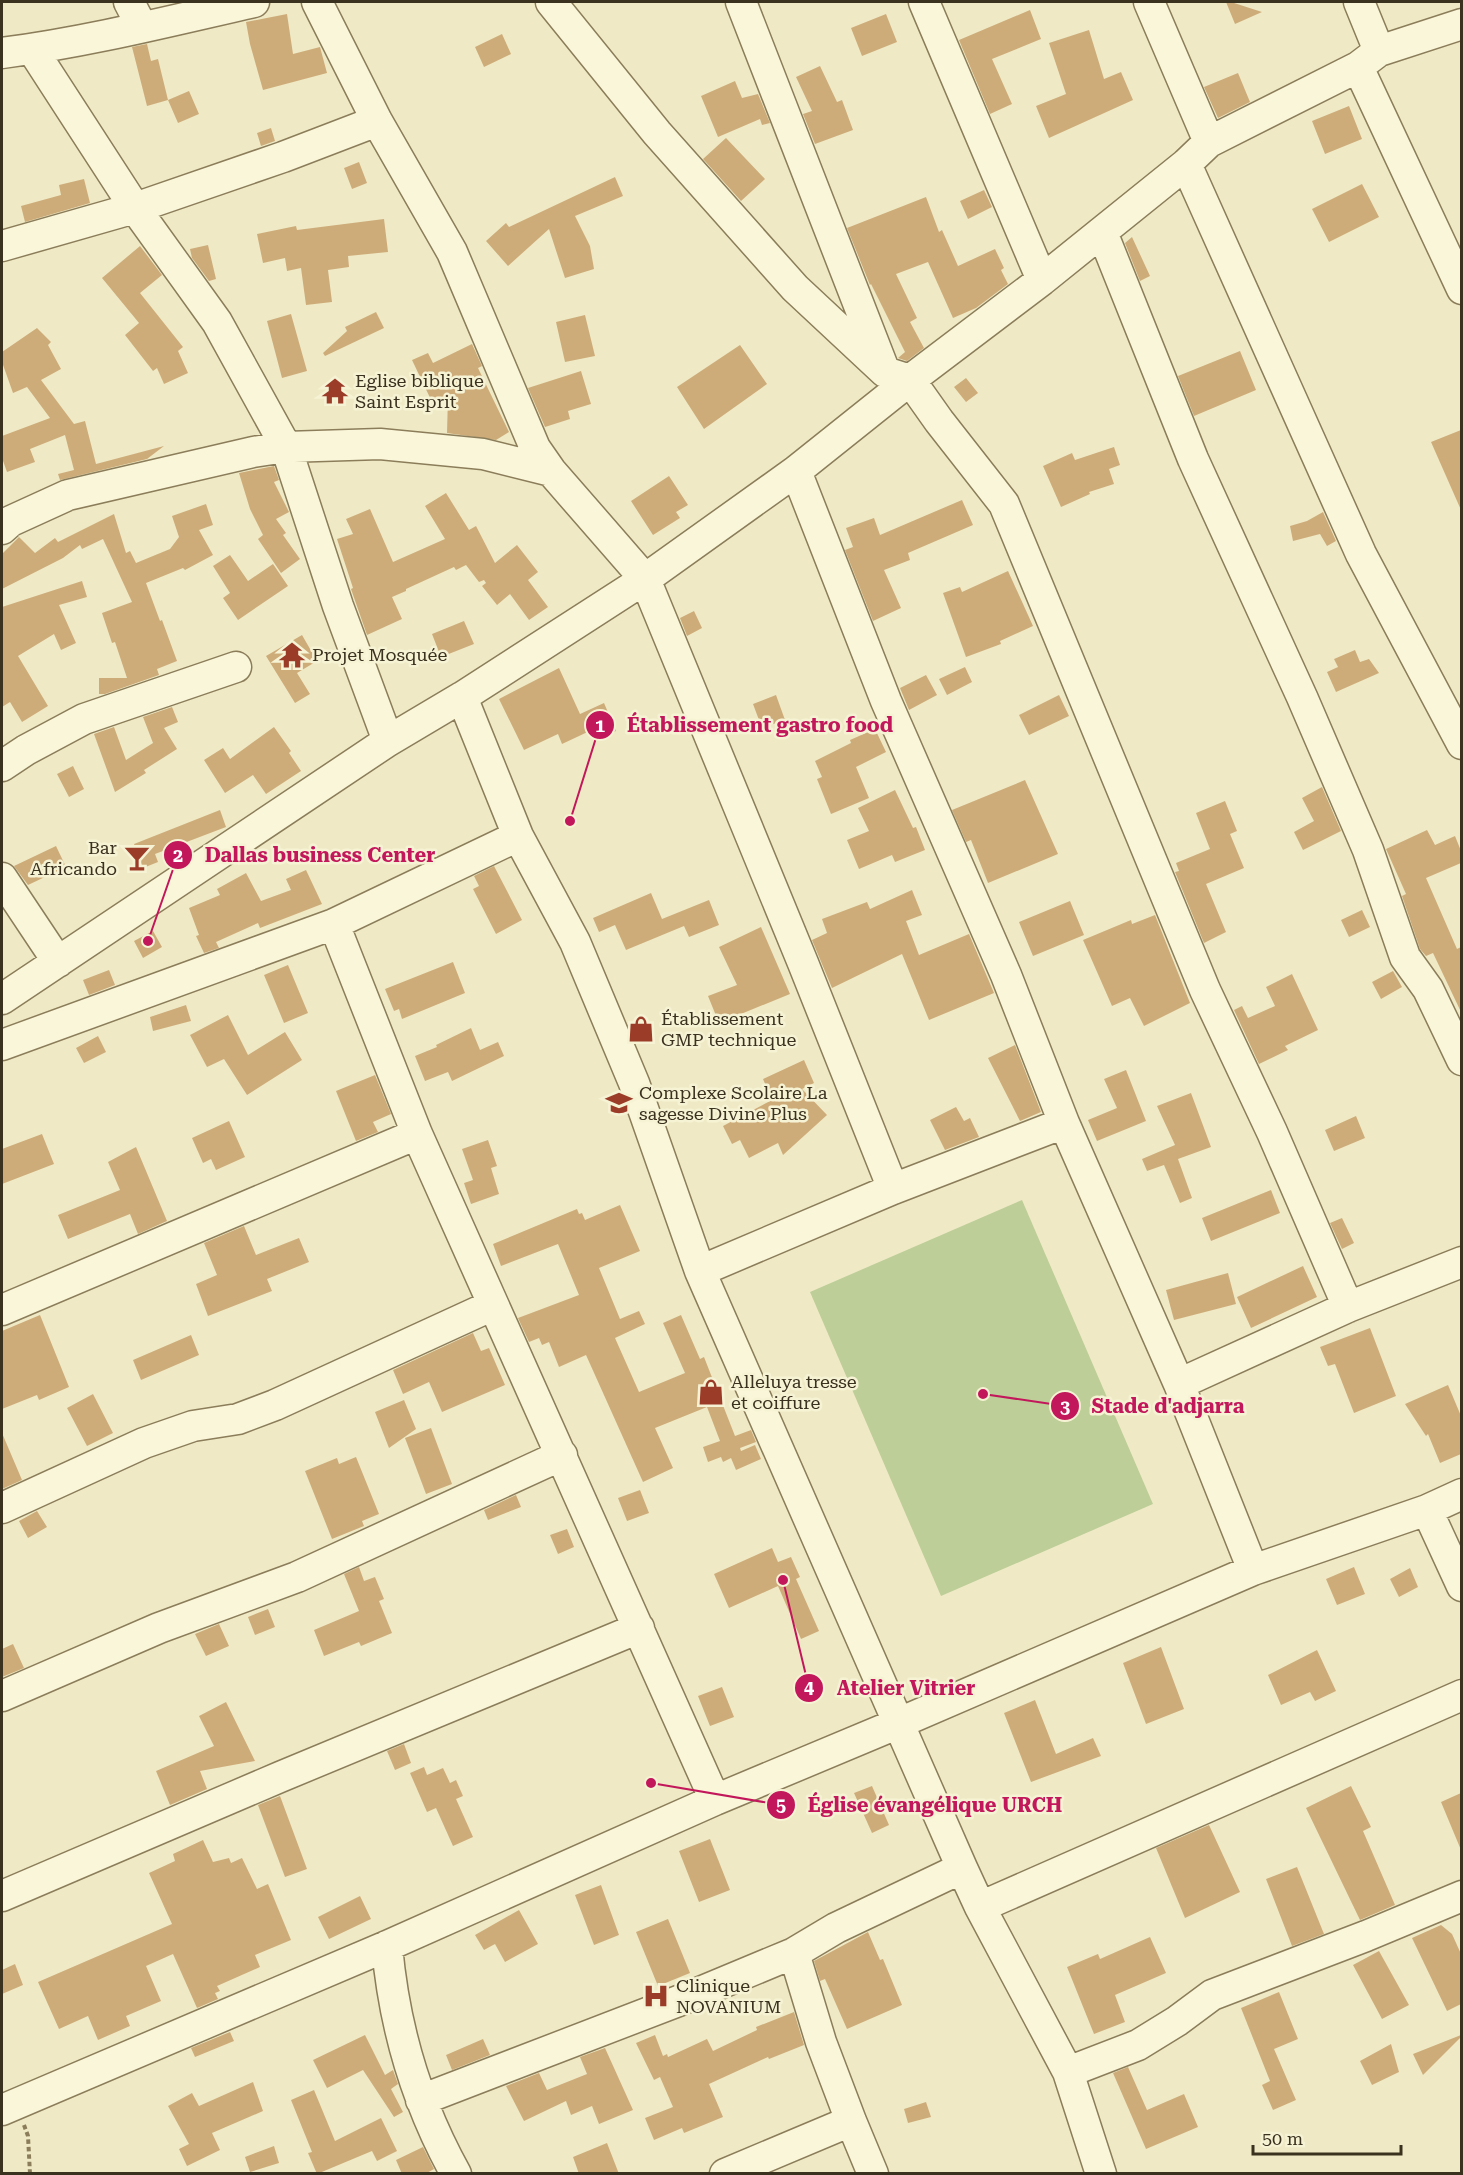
<svg xmlns="http://www.w3.org/2000/svg" width="1463" height="2175" font-family="'Roboto Serif',serif">
<style>
.green{fill:#bece98}
.building{fill:#ceac7a}
.lines{fill:none;stroke-linecap:round;stroke-linejoin:round}
.minor-casing{stroke:#8b7d5a;stroke-width:33}
.path{stroke:#8b7d5a;stroke-width:4;stroke-dasharray:4.5 3;stroke-linecap:butt}
.minor{stroke:#faf6d9;stroke-width:30}
.labels{text-anchor:middle;stroke-width:5;stroke-linejoin:round;paint-order:stroke}
.poi-label{font-size:18px;fill:#3b311f;stroke:#f6f3d5;text-anchor:start}
.leader{fill:none;stroke:#c2185b;stroke-width:2}
.callout-dot{fill:#c2185b;stroke:#f6f3d5;stroke-width:2}
.mark-label{font-size:18px;text-anchor:middle;font-weight:bold;fill:#fff}
.callout-label{font-size:20px;text-anchor:middle;font-weight:bold;fill:#c2185b;stroke:#f6f3d5;stroke-width:5;stroke-linejoin:round;paint-order:stroke}
</style>
<rect width="100%" height="100%" fill="#efeac5"/>
<path class="green" d="M1022,1200L1153,1504L941,1596L810,1292Z"/>
<path class="building" d="M1226,2H1231L1262,12L1235,24Z
M1030,10L1041,39L992,59L1012,104L990,114L959,40Z
M287,14L293,54L320,47L327,73L263,90L250,44L246,22Z
M886,14L897,42L862,56L851,28Z
M1089,30L1104,79L1121,72L1133,100L1049,138L1036,106L1066,94L1049,43Z
M502,34L511,54L484,67L475,47Z
M147,44L151,61L158,59L168,100L147,106L132,47Z
M820,66L837,102L842,100L853,130L815,144L803,114L812,111L796,77Z
M1238,73L1250,102L1218,118L1204,87Z
M735,81L742,98L758,94L770,123L762,125L760,119L718,137L701,96Z
M189,91L199,114L178,123L168,100Z
M1349,106L1362,139L1325,154L1312,121Z
M271,128L275,141L261,146L257,133Z
M726,138L765,179L741,201L703,159Z
M359,162L367,183L352,189L344,168Z
M615,177L623,196L575,216L590,246L594,269L565,278L549,229L508,266L486,241L506,223L509,227Z
M84,179L90,203L25,222L21,206L61,195L59,185Z
M1362,184L1379,217L1329,242L1312,209Z
M984,190L992,207L968,219L960,201Z
M926,197L939,232L942,230L958,266L995,249L1004,268L1001,270L1008,284L976,308L953,318L928,262L896,274L917,318L910,322L924,348L907,361L898,358L905,352L871,284L870,285L847,228Z
M384,219L388,252L348,256L349,267L328,270L332,302L306,305L301,268L287,271L285,258L263,263L257,234L296,226L297,230Z
M1132,237L1150,276L1140,281L1125,243Z
M208,245L216,279L209,281L192,258L190,249Z
M140,246L162,275L140,293L183,347L178,351L188,373L164,384L157,368L153,371L125,335L139,323L102,278Z
M376,312L384,328L325,356L323,353L347,331L345,327Z
M291,314L307,371L282,378L267,321Z
M585,315L595,356L565,362L556,322Z
M37,328L51,342L48,345L61,369L41,380L74,424L85,421L96,464L164,446L147,459L60,480L58,474L74,470L65,435L30,449L35,462L7,472L2,458V436L50,418L27,387L13,393L2,362V352Z
M472,344L482,366L478,368L509,432L496,440L447,433L448,396L433,404L412,360L428,353L433,363Z
M740,345L767,384L704,429L677,387Z
M1240,351L1256,390L1194,416L1178,376Z
M581,371L591,404L568,411L570,419L545,427L528,388Z
M966,378L978,393L966,402L954,387Z
M1461,430V510L1431,442Z
M1114,447L1120,465L1109,469L1114,484L1089,492L1090,494L1061,507L1043,466L1072,453L1075,460Z
M274,466L279,480L274,482L289,512L276,519L286,533L283,535L300,559L281,573L258,539L263,535L250,509L239,473Z
M669,476L688,505L676,512L680,518L653,535L631,501Z
M446,493L469,530L476,526L495,563L517,545L538,572L528,580L548,607L529,620L510,594L497,605L482,586L486,583L484,580L479,582L466,565L456,570L454,567L406,589V591L392,597L402,619L367,635L351,589L353,588L337,539L353,534L346,519L370,509L393,562L445,539L425,506Z
M962,500L973,525L908,553L910,560L884,570L901,608L873,621L845,550L853,547L846,528L874,518L880,535Z
M206,504L213,525L199,530L213,555L185,570L183,568L146,583L160,621L162,620L177,661L157,669L159,675L105,694H99V678H127L115,642L112,643L102,613L132,602L103,539L82,549L80,545L63,558L2,589V554L19,537L35,553L55,538L58,542L114,514L126,553L130,551L136,563L170,549L179,537L172,516Z
M1323,512L1336,541L1327,546L1320,534L1293,541L1290,526L1307,521Z
M230,555L248,581L273,564L288,586L238,620L223,598L230,593L213,566Z
M1008,571L1033,626L1000,641L1001,644L966,657L943,593L960,587L962,592Z
M82,581L87,597L59,605L76,643L61,650L54,634L18,656L48,706L22,722L10,702L2,707V607Z
M694,611L702,628L687,636L680,618Z
M464,621L474,644L441,657L432,634Z
M302,635L317,661L297,673L310,694L295,703L266,656Z
M1355,650L1360,662L1369,659L1379,673L1336,692L1327,672L1338,667L1334,659Z
M965,667L972,682L947,695L939,679Z
M559,668L580,714L604,703L616,731L599,739L594,729L562,744L558,734L524,750L499,699Z
M926,675L937,695L909,710L900,688Z
M776,695L785,720L762,728L753,704Z
M1059,695L1069,716L1029,735L1019,715Z
M172,707L178,722L164,728L177,749L144,770L146,773L115,792L94,734L114,727L126,760L153,743L143,717Z
M274,727L291,751L289,753L301,771L266,794L253,775L225,793L204,760L223,748L230,759Z
M875,729L886,752L856,767L869,798L831,814L817,779L822,777L815,761L851,743L850,740Z
M73,766L84,789L69,797L57,774Z
M1025,780L1058,854L988,883L971,840L966,842L952,810Z
M1322,787L1341,831L1303,850L1294,832L1314,821L1302,798Z
M895,790L913,828L916,827L925,850L895,862L892,855L859,869L847,840L869,831L858,808Z
M1225,801L1237,831L1230,834L1244,868L1206,884L1226,932L1204,943L1175,872L1179,871L1176,863L1210,849L1196,813Z
M220,810L226,827L155,854L158,862L143,868L134,844Z
M1427,830L1435,845L1455,836L1461,851V863L1426,878L1457,949L1461,947V1012L1433,953L1426,956L1420,949L1402,896L1406,894L1386,849Z
M56,846L66,867L28,885L14,866Z
M494,866L522,920L496,934L473,889L479,886L474,876Z
M306,870L322,904L260,928L258,923L216,942L219,948L204,953L196,936L199,935L189,908L220,895L217,889L246,873L261,901L291,890L286,879Z
M912,890L922,915L906,921L919,955L969,934L994,993L929,1020L902,954L832,988L812,940L827,933L822,919L867,902L870,909Z
M651,893L662,919L709,900L719,925L689,937L684,926L626,950L615,925L599,932L593,918Z
M1070,901L1084,935L1033,956L1019,922Z
M1362,910L1370,927L1349,937L1341,920Z
M1155,915L1190,1003L1144,1026L1130,998L1112,1006L1083,940L1131,920L1132,924Z
M761,927L790,994L719,1023L708,996L737,985L719,947Z
M153,931L162,947L143,958L134,941Z
M453,962L465,993L402,1019L399,1009L394,1011L385,989Z
M288,965L308,1013L284,1023L264,975Z
M109,970L115,985L89,995L83,980Z
M1393,971L1402,987L1381,999L1372,982Z
M1292,974L1318,1030L1285,1046L1288,1050L1259,1064L1234,1010L1242,1006L1248,1018L1275,1006L1266,987Z
M186,1005L191,1021L153,1031L150,1017Z
M228,1015L248,1055L285,1032L302,1060L247,1095L224,1059L207,1067L190,1035Z
M471,1028L480,1050L498,1042L504,1056L452,1081L448,1072L425,1081L415,1056L437,1047L436,1045Z
M98,1036L106,1052L84,1063L76,1048Z
M1015,1045L1041,1112L1020,1121L988,1058Z
M804,1060L814,1083L802,1089L827,1115L783,1155L778,1143L749,1158L740,1140L732,1144L723,1126L772,1100L763,1079Z
M1126,1070L1146,1121L1097,1141L1088,1120L1117,1108L1104,1079Z
M375,1075L391,1114L373,1122L378,1132L356,1141L336,1091Z
M1191,1093L1211,1147L1178,1159L1192,1198L1180,1203L1164,1165L1147,1171L1142,1159L1175,1145L1157,1106Z
M956,1107L964,1121L970,1118L979,1137L945,1150L930,1120Z
M1356,1116L1365,1138L1334,1151L1325,1130Z
M229,1121L245,1157L216,1170L211,1159L203,1163L192,1138Z
M42,1134L54,1164L2,1184V1149Z
M488,1140L497,1166L491,1168L499,1194L471,1204L464,1183L473,1180L462,1149Z
M136,1147L167,1221L138,1234L130,1214L68,1239L58,1215L120,1190L108,1162Z
M1271,1190L1280,1213L1211,1241L1202,1218Z
M620,1205L640,1251L599,1268L620,1319L639,1311L645,1324L615,1338L639,1392L685,1373L663,1323L681,1315L700,1359L704,1357L735,1436L751,1430L756,1442L740,1448L741,1451L755,1445L761,1459L736,1470L731,1458L723,1462L721,1457L708,1462L703,1447L720,1441L707,1407L655,1428L673,1468L643,1482L586,1355L559,1367L549,1342L542,1345L539,1338L529,1342L518,1318L579,1295L558,1244L501,1266L493,1244L577,1209L579,1214L582,1213L585,1220Z
M1342,1218L1354,1243L1342,1249L1330,1223Z
M244,1226L256,1255L299,1238L309,1262L267,1279L272,1291L208,1316L196,1284L217,1275L204,1243Z
M1303,1266L1317,1297L1251,1328L1237,1297Z
M1228,1273L1236,1304L1174,1320L1166,1290Z
M40,1315L69,1387L39,1400L37,1395L2,1409V1331Z
M1370,1328L1396,1396L1354,1413L1335,1364L1328,1366L1320,1347Z
M473,1333L481,1351L489,1348L505,1385L442,1412L429,1382L403,1394L393,1370Z
M191,1335L199,1355L141,1380L133,1360Z
M1448,1385L1461,1416V1454L1440,1463L1428,1434L1426,1436L1405,1404Z
M93,1394L113,1433L87,1446L67,1408Z
M404,1400L416,1429L389,1448L375,1412Z
M431,1428L452,1484L426,1494L405,1438Z
M2,1433L22,1480L2,1489Z
M356,1457L379,1514L362,1521L364,1526L332,1539L305,1471L337,1458L339,1464Z
M640,1490L649,1513L627,1521L618,1498Z
M516,1495L521,1507L488,1520L484,1510Z
M37,1511L47,1527L28,1538L19,1521Z
M567,1529L574,1547L558,1554L550,1535Z
M772,1548L778,1562L791,1557L800,1577L796,1579L819,1631L801,1639L778,1586L729,1608L714,1574Z
M359,1567L364,1581L375,1577L384,1599L379,1601L392,1633L361,1646L359,1642L324,1656L314,1630L359,1611L344,1574Z
M1354,1567L1365,1594L1337,1605L1326,1579Z
M1410,1568L1418,1587L1399,1597L1390,1579Z
M268,1609L275,1627L255,1635L248,1617Z
M219,1624L229,1646L206,1656L195,1634Z
M13,1644L24,1668L2,1677V1649Z
M1161,1647L1184,1709L1146,1724L1123,1663Z
M1317,1650L1336,1691L1315,1701L1310,1692L1281,1705L1268,1675Z
M722,1687L734,1717L710,1726L698,1696Z
M1035,1700L1056,1754L1093,1738L1101,1756L1031,1782L1004,1713Z
M226,1702L255,1761L200,1771L207,1789L170,1805L156,1771L214,1746L199,1716Z
M404,1744L411,1763L395,1770L387,1751Z
M424,1767L427,1775L443,1768L450,1783L456,1780L463,1796L456,1799L473,1837L453,1846L436,1808L427,1812L410,1773Z
M872,1786L889,1825L872,1833L854,1793Z
M1351,1786L1371,1827L1363,1831L1395,1905L1360,1920L1306,1808Z
M1461,1793V1850L1441,1802Z
M280,1796L307,1869L285,1877L258,1805Z
M1209,1825L1240,1892L1185,1918L1156,1848Z
M710,1839L730,1890L699,1902L679,1851Z
M203,1840L213,1862L229,1858L231,1863L242,1858L257,1889L268,1884L291,1940L255,1955L260,1967L217,1986L220,1991L215,1993L218,1999L197,2008L173,1954L146,1966L161,2001L126,2016L130,2026L98,2040L88,2016L59,2029L38,1982L172,1924L149,1873L175,1861L173,1854Z
M1297,1867L1324,1934L1292,1946L1266,1879Z
M601,1885L619,1935L594,1945L575,1895Z
M360,1896L371,1919L329,1939L318,1917Z
M519,1910L538,1944L505,1962L495,1944L484,1950L475,1935Z
M668,1919L690,1973L658,1986L636,1932Z
M1441,1925L1452,1934L1461,1954V2004L1447,2011L1412,1938Z
M868,1932L880,1960L883,1959L902,2005L847,2029L825,1979L820,1981L814,1961Z
M1150,1937L1166,1973L1115,1995L1125,2022L1094,2034L1067,1967L1098,1954L1100,1959Z
M1379,1951L1409,2005L1382,2019L1353,1965Z
M15,1964L23,1985L2,1994V1970Z
M1279,1992L1298,2039L1274,2049L1296,2100L1273,2110L1262,2085L1270,2081L1241,2008Z
M794,2012L804,2045L769,2059L768,2057L709,2084L723,2117L684,2133L682,2128L654,2140L645,2118L673,2107L660,2077L654,2080L636,2043L655,2035L663,2056L667,2054L668,2057L707,2039L713,2051L757,2030L756,2027Z
M230,2032L234,2041L195,2057L191,2048Z
M365,2035L385,2075L393,2070L398,2084L391,2089L403,2112L394,2117L363,2070L327,2088L313,2060Z
M1461,2035V2037L1423,2075L1413,2054Z
M483,2039L490,2055L452,2070L446,2055Z
M1391,2044L1399,2072L1372,2085L1360,2061Z
M605,2048L633,2110L599,2124L592,2106L571,2115L566,2101L524,2121L506,2086L539,2073L547,2090L587,2074L580,2057Z
M1128,2067L1147,2110L1184,2094L1198,2127L1146,2149L1113,2073Z
M253,2082L263,2111L212,2133L220,2150L187,2166L179,2149L189,2144L168,2106L192,2093L199,2106Z
M314,2090L335,2141L381,2118L397,2151L377,2161L372,2151L317,2174L308,2153L312,2152L291,2100Z
M926,2102L931,2117L908,2123L904,2109Z
M607,2143L619,2174H579L573,2157Z
M274,2146L279,2163L250,2172L245,2157Z
M423,2147L434,2169L425,2174H402L396,2160Z"/>
<g class="lines">
<g class="minor-casing">
<path id="minor" d="M129,2L142,27
M317,2L377,121L452,252L535,448L551,471L645,579L803,963L893,1189
M551,2L657,133L795,288L885,372L910,380L939,421L1004,504L1205,990L1272,1132L1348,1307
M741,2L883,367
M924,2L1042,280
M1149,2L1209,142
M1359,2L1379,51
M32,49L135,208L217,322L286,447L338,606L388,741
M2,53C87,42 170,21 254,2
M1358,67L1462,289
M1186,164L1361,554L1462,744
M1102,232L1193,459L1302,697L1368,850L1405,957L1428,989L1462,1060
M2,246L135,208L283,157L377,121
M796,471L886,701L1006,975L1064,1123L1179,1384L1253,1570
M2,529L11,521L68,495L253,452L286,447L380,444L483,454L551,471
M462,697L518,836L575,942L634,1083L700,1271L962,1868L980,1907L1068,2072L1101,2174
M2,766L26,750L84,719L236,667
M2,878L58,962
M334,924L417,1134L715,1800
M2,999L388,741L462,697L645,579L796,471L910,380L1042,280L1186,164L1209,142L1358,67L1379,51L1462,24
M2,1045L334,924L518,836
M700,1271L893,1189L1064,1123
M2,1310L417,1134
M1179,1384L1348,1307L1462,1262
M2,1508L144,1443L193,1426L238,1419L275,1405L493,1305
M1427,1510L1462,1586
M2,1696L159,1628L297,1577L562,1455
M2,1896L280,1777L639,1628
M980,1907L1462,1695
M387,1946C394,2026 417,2104 456,2174
M794,1953L821,2042L851,2121L873,2174
M1068,2072L1138,2045L1177,2021L1212,1995L1366,1936L1462,1896
M421,2100L681,2000L794,1953L836,1928L962,1868
M2,2110L387,1946L715,1800L899,1723L1253,1570L1427,1510L1462,1494
M725,2174L851,2121"/>
</g>
<path class="path" d="M24,2125L28,2136L30,2174"/>
<use href="#minor" class="minor"/>
</g>
<defs>
<g id="temple-bare" transform="scale(2.07)"><path d="M0-6L5-2H3V0L6.5 2.5H4V6H1.5V3h-3V6H-4V2.5H-6.5L-3 0V-2H-5Z" fill="#9b3c29" stroke="#f6f3d5" stroke-width="2.5" paint-order="stroke"/></g>
<g id="bar-bare" transform="scale(2.07)"><path d="M-6-5H6L.8 .8V4.5H3.5V6h-7V4.5H-.8V.8Z" fill="#9b3c29" stroke="#f6f3d5" stroke-width="2.5" paint-order="stroke"/></g>
<g id="shop-bare" transform="scale(2.07)"><path d="M-5-2.5h2.3a2.7 3.5 0 0 1 5.4 0H5L5.5 6h-11ZM-1.5-2.5h3a1.5 2.3 0 0 0-3 0Z" fill="#9b3c29" stroke="#f6f3d5" stroke-width="2.5" paint-order="stroke"/></g>
<g id="school-bare" transform="scale(2.07)"><path d="M0-5L7-2L0 1L-7-2ZM-4 1L0 2.5L4 1V4Q0 6-4 4Z" fill="#9b3c29" stroke="#f6f3d5" stroke-width="2.5" paint-order="stroke"/></g>
<g id="hospital-bare" transform="scale(2.07)"><path d="M-5-5h3v3.5h4V-5h3V5h-3V1.5h-4V5h-3Z" fill="#9b3c29" stroke="#f6f3d5" stroke-width="2.5" paint-order="stroke"/></g>
</defs>
<g fill-rule="evenodd">
<use href="#temple-bare" x="335" y="391"/>
<use href="#temple-bare" x="292" y="655"/>
<use href="#bar-bare" x="137" y="858"/>
<use href="#shop-bare" x="641" y="1029"/>
<use href="#school-bare" x="619" y="1103"/>
<use href="#shop-bare" x="711" y="1392"/>
<use href="#hospital-bare" x="656" y="1996"/>
</g>
<g class="labels">
<g class="poi-label">
<text x="355" y="387">Eglise biblique<tspan x="355" dy="21">Saint Esprit</tspan></text>
<text x="312" y="661">Projet Mosquée</text>
<text x="117" y="854" text-anchor="end">Bar<tspan x="117" dy="21">Africando</tspan></text>
<text x="661" y="1025">Établissement<tspan x="661" dy="21">GMP technique</tspan></text>
<text x="639" y="1099">Complexe Scolaire La<tspan x="639" dy="21">sagesse Divine Plus</tspan></text>
<text x="731" y="1388">Alleluya tresse<tspan x="731" dy="21">et coiffure</tspan></text>
<text x="676" y="1992">Clinique<tspan x="676" dy="21">NOVANIUM</tspan></text>
</g>
</g>
<path class="leader" d="M570 821L600 725M148 941L178 855M983 1394L1065 1406M783 1580L809 1688M651 1783L781 1805"/>
<g class="callout-dot">
<circle cx="570" cy="821" r="6"/>
<circle cx="148" cy="941" r="6"/>
<circle cx="983" cy="1394" r="6"/>
<circle cx="783" cy="1580" r="6"/>
<circle cx="651" cy="1783" r="6"/>
<circle cx="600" cy="725" r="15"/>
<circle cx="178" cy="855" r="15"/>
<circle cx="1065" cy="1406" r="15"/>
<circle cx="809" cy="1688" r="15"/>
<circle cx="781" cy="1805" r="15"/>
</g>
<g class="mark-label">
<text x="600" y="732">1</text>
<text x="178" y="862">2</text>
<text x="1065" y="1413">3</text>
<text x="809" y="1694">4</text>
<text x="781" y="1811">5</text>
</g>
<g class="callout-label">
<text x="760" y="732">Établissement gastro food</text>
<text x="320" y="862">Dallas business Center</text>
<text x="1168" y="1413">Stade d'adjarra</text>
<text x="906" y="1695">Atelier Vitrier</text>
<text x="935" y="1812">Église évangélique URCH</text>
</g>
<rect width="1463" height="2175" fill="none" stroke="#3b311f" stroke-width="6"/>
<path d="M1253 2145v9h148v-9" fill="none" stroke="#3b311f" stroke-width="3"/>
<text x="1262" y="2145" font-size="18" fill="#3b311f" stroke="#f6f3d5" stroke-width="4.5" paint-order="stroke">50 m</text>
</svg>
